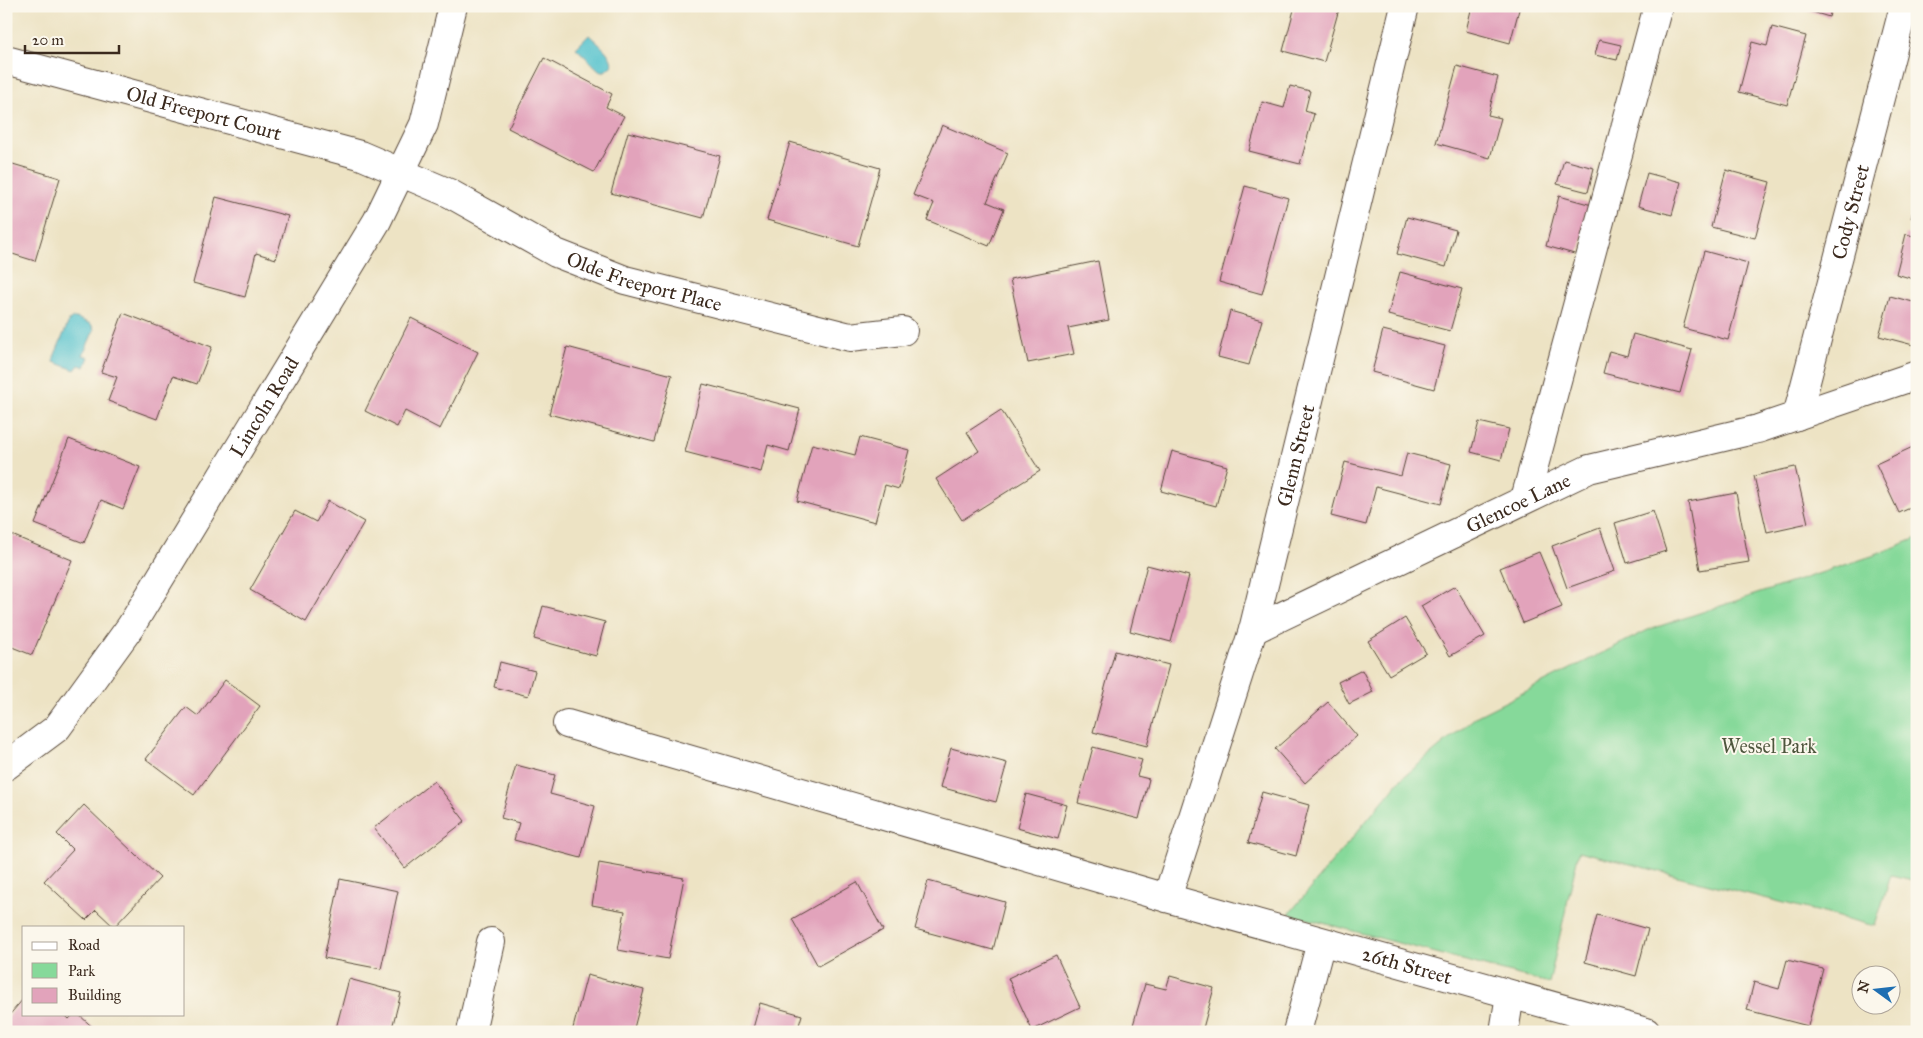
<svg xmlns="http://www.w3.org/2000/svg" width="1923" height="1038" font-family="'IM FELL Great Primer',serif">
<style>
.green{fill:#86d99a;stroke:#60825c}
.water{fill:#55c2cd;stroke:#487676}
.building{fill:#e2a3bb}
.lines{fill:none;stroke-linecap:round;stroke-linejoin:round}
.minor-casing{stroke:#564637;stroke-width:30}
.minor{stroke:#fff;stroke-width:28}
.labels{text-anchor:middle;stroke-width:4;stroke-linejoin:round;paint-order:stroke}
.street-label{font-size:20px;fill:#3b2a1e;stroke:#fbf7ec}
.park-label{font-size:20px;fill:#4e563d;stroke:#fbf7ec}
</style>
<rect width="100%" height="100%" fill="#fbf7ec"/>
<filter id="ink" filterUnits="userSpaceOnUse"><feTurbulence type="fractalNoise" baseFrequency=".02" numOctaves="2"/><feDisplacementMap in="SourceGraphic" scale="10" xChannelSelector="R" yChannelSelector="G"/><feConvolveMatrix kernelMatrix="1 2 1 2 8 2 1 2 1" color-interpolation-filters="sRGB"/></filter>
<filter id="wash" filterUnits="userSpaceOnUse"><feTurbulence type="fractalNoise" baseFrequency=".0096" numOctaves="4" result="noise"/><feDisplacementMap in="SourceGraphic" scale="20" xChannelSelector="R" yChannelSelector="G"/><feGaussianBlur stdDeviation="1.12" result="paint"/><feColorMatrix in="noise" values="0 0 0 0 0 0 0 0 0 0 0 0 0 0 0 0 0 1.4 0 .05"/><feComposite in="paint" operator="in"/></filter>
<g filter="url(#wash)">
<rect width="100%" height="100%" fill="#ede3c4"/>
<path class="green" d="M1917,538V881L1891,875L1875,926L1579,851L1549,983L1289,914L1401,779L1477,716L1648,630L1878,554Z"/>
<path class="water" d="M589,35C597,43 612,53 612,65L605,71H600L576,48Z
M73,318H76L91,324L94,330L83,355L89,357L85,367L79,365L75,370L54,362V357L69,321Z"/>
<g id="blocks">
<path class="building" d="M349,6H375L373,13Z
M1295,6H1329L1339,9L1324,62L1283,51Z
M1472,6H1520L1510,43L1466,31Z
M1793,6H1832L1829,17Z
M1772,27L1806,36L1787,105L1739,92L1752,42L1767,46Z
M1599,40L1621,45L1617,60L1595,55Z
M544,58L612,94L606,107L624,116L594,172L508,128Z
M1457,66L1498,77L1488,115L1501,118L1490,158L1436,143Z
M1290,86L1310,91L1305,111L1314,114L1300,164L1249,151L1262,102L1284,108Z
M942,125L1008,153L987,202L1004,209L989,246L927,220L934,203L913,195Z
M628,132L720,156L703,218L611,193Z
M790,142L880,168L858,246L767,220Z
M1564,160L1594,168L1588,192L1557,184Z
M6,162L60,178L35,261L6,252Z
M1726,170L1770,182L1755,238L1711,227Z
M1647,173L1681,182L1672,215L1638,206Z
M1245,186L1288,198L1262,294L1219,282Z
M1559,196L1592,205L1578,255L1546,246Z
M216,197L288,216L276,259L256,253L245,297L193,283Z
M1916,197H1917V220L1911,218Z
M1407,217L1456,230L1446,267L1397,254Z
M1906,234L1917,237V280L1896,274Z
M1704,251L1748,263L1728,340L1683,328Z
M1098,261L1109,320L1068,328L1074,354L1028,363L1010,279Z
M1400,272L1462,289L1450,331L1388,315Z
M1890,296L1917,303V346L1879,336Z
M1230,311L1262,320L1249,365L1218,357Z
M123,313L212,347L197,384L173,376L157,419L108,401L117,377L101,372Z
M411,318L478,352L440,429L405,411L397,427L365,411Z
M1383,330L1445,346L1434,389L1372,372Z
M1633,334L1692,350L1680,393L1603,373L1609,351L1627,356Z
M567,347L672,375L654,442L549,414Z
M703,384L800,409L789,451L768,445L761,472L685,452Z
M1001,410L1040,471L962,520L936,479L979,451L967,432Z
M1479,422L1509,429L1501,460L1471,452Z
M860,437L909,450L899,489L885,485L875,522L797,501L812,444L855,455Z
M69,439L140,467L123,509L101,500L84,543L35,524Z
M1917,445V505L1899,513L1876,464Z
M1172,451L1227,466L1216,506L1161,491Z
M1407,453L1451,464L1441,504L1376,487L1366,525L1331,516L1345,462L1401,476Z
M1795,467L1808,523L1767,532L1754,476Z
M1736,493L1749,562L1700,570L1688,502Z
M328,501L364,522L306,622L250,590L295,511L316,522Z
M1653,511L1666,551L1627,563L1615,523Z
M1600,528L1615,571L1567,588L1552,546Z
M7,533L72,560L32,655L12,647L6,661Z
M1539,552L1562,607L1523,623L1500,568Z
M1147,565L1189,576L1171,642L1130,631Z
M1455,586L1485,636L1450,656L1421,606Z
M543,606L605,622L596,656L534,639Z
M1405,618L1426,653L1389,675L1368,641Z
M1115,651L1169,665L1147,746L1093,732Z
M500,662L535,671L528,696L494,687Z
M1362,670L1373,692L1349,704L1338,682Z
M225,680L260,706L194,795L146,759L186,707L198,716Z
M1328,702L1357,736L1305,783L1275,749Z
M1093,747L1142,760L1137,776L1149,779L1139,819L1078,803Z
M951,748L1007,763L996,802L940,787Z
M516,765L555,775L550,794L595,806L581,858L514,840L519,823L501,818Z
M434,781L465,821L405,868L374,828Z
M1262,792L1309,805L1296,856L1248,843Z
M1026,794L1067,805L1058,839L1017,828Z
M84,805L160,878L114,927L96,910L86,920L44,881L73,850L57,834Z
M599,863L684,878L668,959L618,950L625,911L592,905Z
M340,879L398,891L381,969L324,958Z
M928,881L1005,902L993,950L915,929Z
M857,882L883,930L818,966L792,919Z
M1597,915L1648,929L1636,976L1585,962Z
M1056,955L1080,1007L1032,1030L1008,978Z
M1787,960L1823,969L1808,1026L1747,1010L1754,982L1779,989Z
M587,975L644,990L633,1032H572Z
M1170,976L1214,988L1202,1032H1131L1145,984L1166,989Z
M349,979L401,993L391,1032H335Z
M24,998V1014H64L69,1019L74,1014H78L98,1032H15L6,1024V1019Z
M760,1003L802,1015L797,1032H752Z"/>
</g>
</g>
<g filter="url(#ink)">
<use href="#blocks" fill-opacity="0" stroke="#564637" stroke-width="1"/>
<g class="lines">
<g class="minor-casing">
<g id="minor">
<path id="s1" d="M6,60L360,155L449,193L556,253L625,280L850,337L903,331"/>
<path id="s2" d="M1797,416L1904,6"/>
<path d="M1525,499L1658,6"/>
<path id="s3" d="M1253,630L1589,469L1758,429L1917,375"/>
<path id="s4" d="M567,724L1167,898L1646,1032"/>
<path id="s5" d="M6,766L57,728L131,626L377,221L424,124L453,6"/>
<path id="s6" d="M1167,898L1253,630L1405,6"/>
<path d="M471,1032L491,942"/>
<path d="M1297,1032L1321,942"/>
<path d="M1504,1032L1510,995"/>
</g>
</g>
<use href="#minor" class="minor"/>
</g>
</g>
<g class="labels">
<g class="street-label">
<text dy="7" stroke="none"><textPath href="#s1" startOffset="205">Old Freeport Court</textPath></text>
<text dy="7" stroke="none"><textPath href="#s2" startOffset="211">Cody Street</textPath></text>
<text dy="7" stroke="none"><textPath href="#s1" startOffset="679">Olde Freeport Place</textPath></text>
<text dy="7" stroke="none"><textPath href="#s5" startOffset="446">Lincoln Road</textPath></text>
<text dy="7" stroke="none"><textPath href="#s6" startOffset="461">Glenn Street</textPath></text>
<text dy="7" stroke="none"><textPath href="#s3" startOffset="294">Glencoe Lane</textPath></text>
<text dy="7" stroke="none"><textPath href="#s4" startOffset="874">26th Street</textPath></text>
</g>
<g class="park-label">
<text x="1769" y="753">Wessel Park</text>
</g>
</g>
<rect width="1923" height="1038" fill="none" stroke="#fbf7ec" stroke-width="25"/>
<rect x="22" y="926" width="162" height="90" fill="#fbf7ec" stroke="#aea59a"/>
<rect x="32" y="942" width="25" height="8" fill="#ffffff" stroke="#aea59a"/>
<text x="68" y="950" font-size="15" fill="#3b2a1e">Road</text>
<rect x="32" y="963" width="25" height="15" fill="#86d99a" stroke="#aea59a"/>
<text x="68" y="976" font-size="15" fill="#3b2a1e">Park</text>
<rect x="32" y="988" width="25" height="15" fill="#e2a3bb" stroke="#aea59a"/>
<text x="68" y="1000" font-size="15" fill="#3b2a1e">Building</text>
<g transform="translate(1876 990) rotate(285)"><circle r="24" fill="#fbf7ec" stroke="#aea59a"/>
<path d="M0-4L9 19L0 12L-9 19Z" fill="#1f6fb2"/>
<text y="-8" font-size="14" font-weight="bold" text-anchor="middle" fill="#3b2a1e">N</text>
</g>
<path d="M25 45v8h94v-8" fill="none" stroke="#3b2a1e" stroke-width="2.5"/>
<text x="32" y="45" font-size="15" fill="#3b2a1e" stroke="#fbf7ec" stroke-width="4" paint-order="stroke">20 m</text>
</svg>
